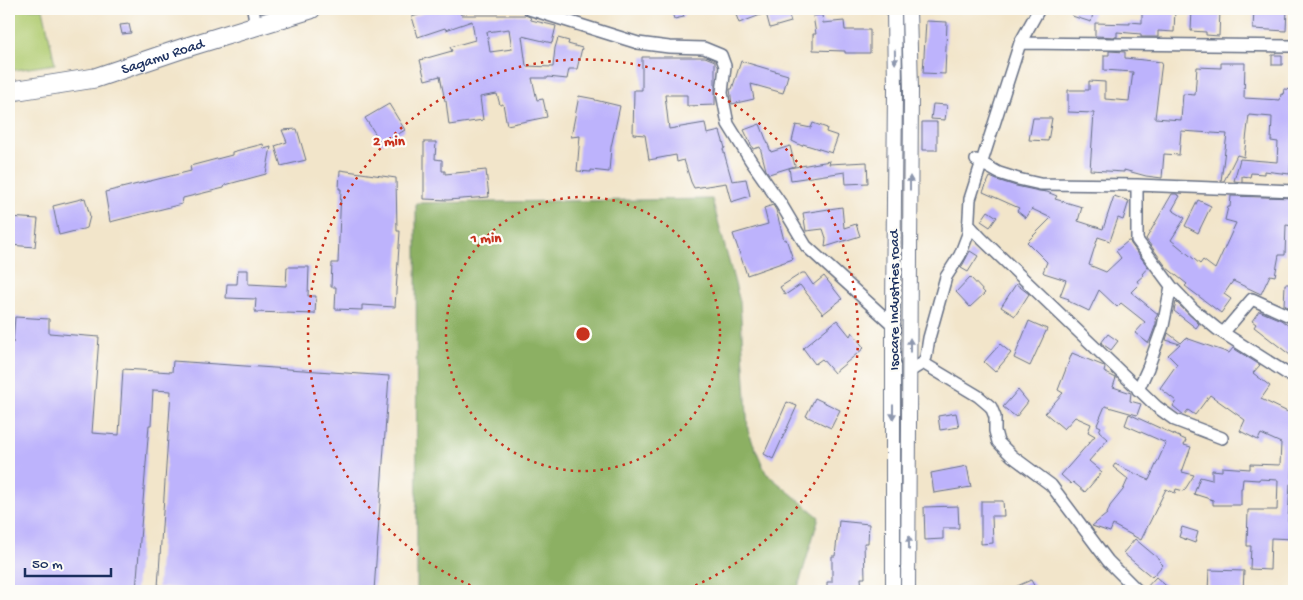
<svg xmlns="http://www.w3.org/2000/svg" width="1303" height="600" font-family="'Gochi Hand',sans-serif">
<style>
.green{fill:#b1cc72;stroke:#667e68}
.forest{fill:#8cb064;stroke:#547061}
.building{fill:#bdb3fc;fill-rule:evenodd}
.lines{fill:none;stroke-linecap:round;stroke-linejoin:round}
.minor-casing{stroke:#666f84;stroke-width:14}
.tertiary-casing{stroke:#666f84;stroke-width:16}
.trunk-casing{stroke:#666f84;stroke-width:21}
.minor{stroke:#fff;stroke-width:11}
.tertiary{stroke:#fff;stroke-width:14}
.trunk{stroke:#fff;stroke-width:19}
.oneway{fill:#8d97ae}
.ring{fill:none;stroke:#c8321e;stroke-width:2.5;stroke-dasharray:2.5 5}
.labels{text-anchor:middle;stroke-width:4.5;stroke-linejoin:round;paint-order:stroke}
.street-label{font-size:15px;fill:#1b2f5e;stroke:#fdfcf7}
.centre{fill:#c8321e;stroke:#fdfcf7;stroke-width:2.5}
.ring-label{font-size:15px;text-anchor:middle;font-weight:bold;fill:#c8321e;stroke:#fdfcf7;stroke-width:4.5;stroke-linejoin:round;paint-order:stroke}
</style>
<rect width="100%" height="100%" fill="#fdfcf7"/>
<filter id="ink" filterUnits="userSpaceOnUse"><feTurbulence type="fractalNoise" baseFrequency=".02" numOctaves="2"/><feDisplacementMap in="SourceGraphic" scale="10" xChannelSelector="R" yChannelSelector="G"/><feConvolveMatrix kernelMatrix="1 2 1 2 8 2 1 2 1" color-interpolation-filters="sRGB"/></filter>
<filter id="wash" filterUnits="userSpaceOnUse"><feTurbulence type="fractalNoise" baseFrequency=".0096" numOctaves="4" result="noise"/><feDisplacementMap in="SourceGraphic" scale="20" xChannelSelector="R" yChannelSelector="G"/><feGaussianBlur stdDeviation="1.12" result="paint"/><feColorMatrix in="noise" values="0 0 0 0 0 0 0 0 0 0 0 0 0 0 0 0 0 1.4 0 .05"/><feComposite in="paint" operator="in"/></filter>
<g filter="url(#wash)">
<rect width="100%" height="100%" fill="#f2e5ca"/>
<path class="green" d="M9,9H43L55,64L9,71Z"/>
<path class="forest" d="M712,199L740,302L748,431L766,473L819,517L797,591H417L416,203Z"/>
<g id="blocks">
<path class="building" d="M436,9H459L461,15H525L530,17L531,20L556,26L552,43L522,36L526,66L553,67L555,48L558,38L569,41L568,44L582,48L577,69H569L567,79L548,77V78H532L537,100L543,99L547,117L507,125L503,104L500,105L497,94L480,97L483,120L449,125L446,101H445L440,76L425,80L420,60L452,51L450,47L475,40L472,21L446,30L445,28L418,37L412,17ZM509,29L512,49L490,52L487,32Z
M671,9H682L684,17L674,19Z
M734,9H787L791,22L770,28L766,13L739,23Z
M1075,9H1094L1091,22L1072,16Z
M1142,9H1175L1174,32L1158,31V37H1141V34L1117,32V37L1095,36V23L1130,24V22L1142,23Z
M1192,9L1220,10L1219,36L1206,35V32L1191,31Z
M1254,9H1287L1286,31L1253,29Z
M822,15L823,23L844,21L845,30H870V53H845V51L813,50V34H816L813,16Z
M926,21L947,22L945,74L923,73Z
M129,24L131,33L122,34L120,25Z
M1109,51L1125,52V58L1162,62L1155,118L1181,120L1183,94L1195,95L1197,67L1221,68V63H1245L1244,98L1280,100L1281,94L1283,95L1284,89L1294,90V153H1291L1290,174L1264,171V174L1251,173L1250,177L1242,176V182L1234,181L1240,159L1277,162L1278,142L1271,141L1272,117L1249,115L1244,157L1237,155L1224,181H1221L1227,134L1181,131L1179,155L1164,154L1162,178L1146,176L1124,170V172L1090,170L1094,113L1068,112V90H1089V81L1105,82V99L1129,101L1133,72L1104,70V55H1109Z
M1272,55H1282V65H1272Z
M642,57H705L715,61V105L687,106V95H665L669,129L705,123L707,134L720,131L725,148L723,149L732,181L746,179L750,196L731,202L726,183L694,188L691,182L684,160L677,162L676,155L649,160L645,135L633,134L634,90H642Z
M741,61L788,75L783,93L751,84L754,99L732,104L730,89H732Z
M579,96L595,99V100L620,106L611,147L609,172L591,170V172L577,171L580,136L571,137Z
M389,104L405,130L382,144L365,118Z
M933,104L947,105L945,120L931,119Z
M1033,118H1052L1048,141L1029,140Z
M922,122H937V150H922Z
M813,123L827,128L826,132L838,136L832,153L803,144L802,146L792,141L796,125L811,128Z
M760,124L771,152L790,146L795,166L769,174L766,170L760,147L753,149L744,130Z
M297,129L306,160L281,166L275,146L287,142L282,130Z
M424,142H436L435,159L442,160V171H445V174L486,170L489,197L448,200L424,199Z
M263,144L264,149L271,147L266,174L225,185L224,188L183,198L182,204L110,222L105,192L191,171L190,166L232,155V152Z
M830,161L829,164L867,162L868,183L846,184L845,172L791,180L789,168Z
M340,170L396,178L397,231H400L395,307L362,305V310L335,309L336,287H331L332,263H338L341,189H339Z
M990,177L997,180L1016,186L1039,191L1047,192L1057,196L1055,199L1082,207L1078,221L1103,229L1114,196L1129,201L1123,220L1118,218L1110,241L1098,237L1089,265L1106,272L1121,258L1116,251L1128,241H1130L1131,244L1148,267L1142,274L1144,275L1137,281L1139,284L1131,292L1158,314L1155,319L1156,321V324L1150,340L1148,343L1135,333L1145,322L1121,303L1117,307L1099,290L1089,311L1068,301L1069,299L1060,296L1066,280L1044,273L1043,272L1047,262L1027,242L1051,218L1032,209L1026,218L1017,211L1019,208L983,192Z
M1172,194H1176L1180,196L1172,210L1185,218L1171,240L1200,264L1203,260L1215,269L1236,223L1225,220L1228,207H1230L1231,196L1294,198V226L1286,225L1285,255H1279L1275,276L1270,275L1261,294L1233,281L1224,294L1231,299L1221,313L1185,286L1187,284L1167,268L1146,239Z
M85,198L90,216L87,228L59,235L53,206Z
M1198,200L1211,206L1198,233L1185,226Z
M773,205L776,210L784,240L786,239L793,259L747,275L733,234L768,224L764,208Z
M842,207L844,228L856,224L860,236L825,247L826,238L823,229L806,231L803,213Z
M988,211L997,217L990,227L981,221Z
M9,217L38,219L35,247L9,245Z
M970,251L978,256L968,272L961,268Z
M287,267H309L308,296H316L315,314L255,312L256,299L226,298L227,284H237L238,270H248V284L286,286Z
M802,273H805L813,285L824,276L842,299L823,314L800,285L785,295L780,287Z
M970,277L985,293L970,307L956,292Z
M1016,284L1029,294L1015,316L1001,307Z
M1285,284H1294V307H1288L1284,305Z
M1176,302L1199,324L1196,328L1174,311Z
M1259,311L1281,320L1294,330V358L1254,327L1256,324L1252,321Z
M15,317L49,319V333L99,337L92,433L119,435L123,369L172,372L173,361L389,376L374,591H222L158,587L171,391L153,390L151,425H149L136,591H9V342L13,343Z
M837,320L850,336L852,332L864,348L834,373L822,359L815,364L803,348Z
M1029,321L1047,329L1030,366L1014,358Z
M1168,333L1181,343L1186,338L1229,353L1233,348L1260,365L1253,373L1270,386L1261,399L1294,415V445H1293L1292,484H1290L1288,521H1294V539L1271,538L1270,570L1250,569L1251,546H1247L1248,510H1277L1278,480L1259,479V480L1243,479L1242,488H1241V505H1213V500L1194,494L1200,477L1212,480V470L1222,471V467L1250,469V464L1280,465L1281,443L1261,434L1258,440L1240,431L1245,420L1210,395L1195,415L1188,410L1184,415L1173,406L1176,401L1160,388L1177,364L1168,355L1180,344L1166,340Z
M1108,334L1118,341L1111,350L1101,343Z
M1000,344L1011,353L995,372L984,362Z
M1072,353L1104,366L1105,368L1104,372L1116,378L1113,387L1131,393L1130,401L1141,404L1137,415L1105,406L1097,425L1101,427L1099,431L1108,439L1089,461L1102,472L1085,492L1073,482L1071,484L1061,475L1095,436L1088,432L1091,424L1075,417L1064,429L1045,413L1063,393L1058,390Z
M1018,390L1028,402L1016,417L1003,407Z
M815,398L840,410L831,428L806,416Z
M787,402L797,406L773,459L764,454Z
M956,413L959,427L940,430L938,416Z
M1129,414L1186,440L1184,445L1191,447L1182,472L1194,475L1184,491L1176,489L1175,493L1166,489L1141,540L1113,525L1110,532L1092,526L1107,514L1110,506L1123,490L1128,479L1113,467L1115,464L1149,480L1166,443L1125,425Z
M967,466L971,487L934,493L931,473Z
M981,501H1003L1004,516H992L993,543L981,544Z
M958,506L959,528H943V539L925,540L924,507Z
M839,521L869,524L868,543H864L865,578H861L862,591H827V582H832V556H835Z
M1182,527L1198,532L1195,543L1179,537Z
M1135,539L1160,560L1159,561L1163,565L1152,577L1123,553Z
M1209,570L1244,571L1243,591H1208Z
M1156,577L1172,591H1145V589Z
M1031,580L1037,591H1006Z"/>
</g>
</g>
<g filter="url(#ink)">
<use href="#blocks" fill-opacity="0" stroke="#666f84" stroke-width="1"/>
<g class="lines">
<g class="minor-casing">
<path id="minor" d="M253,9L256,26
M529,9L638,43L669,47L704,48L721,55L725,66L722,93L728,124L751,161L781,204L806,246L893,325
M1020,43L1294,46
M976,160L999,173L1018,179L1040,184L1137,185L1294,191
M1137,185V240L1171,286L1194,310L1217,329L1294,378
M968,224L981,238L1157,407L1175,420L1222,438
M1224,332L1252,299L1294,318
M923,363L978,396L991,407L995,417V431L998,442L1012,456L1051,485L1108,561L1138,591
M910,371L923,363L926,357L929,338L946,277L960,255L968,234L970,199L1020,43L1039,9
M1138,390L1148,368L1163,326L1171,286"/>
</g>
<g class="tertiary-casing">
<path id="tertiary" d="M893,591V311L895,90L894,9
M908,591L911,90L909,9"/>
</g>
<g class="trunk-casing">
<g id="trunk">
<path id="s1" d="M9,91L19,90L95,78L184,48L311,9"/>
</g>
</g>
<use href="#minor" class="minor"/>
<use href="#tertiary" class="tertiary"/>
<use href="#trunk" class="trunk"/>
</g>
<defs><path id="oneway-solid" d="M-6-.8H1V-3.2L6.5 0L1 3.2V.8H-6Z" transform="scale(1.25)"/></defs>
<g class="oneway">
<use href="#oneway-solid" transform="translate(895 57) rotate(89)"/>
<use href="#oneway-solid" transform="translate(910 183) rotate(-90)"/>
<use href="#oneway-solid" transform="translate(910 345) rotate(-90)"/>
<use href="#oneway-solid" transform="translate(893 412) rotate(90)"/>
<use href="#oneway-solid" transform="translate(909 543) rotate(-90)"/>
</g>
</g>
<g class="ring">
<circle cx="583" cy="334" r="137"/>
<path d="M484 591A275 275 0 1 1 682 591"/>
</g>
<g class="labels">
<g class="street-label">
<text dy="5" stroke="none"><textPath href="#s1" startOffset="158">Sagamu Road</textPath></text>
<text transform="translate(893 300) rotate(-90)" y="5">Isocare Industries road</text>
</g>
</g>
<circle cx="583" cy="334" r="8" class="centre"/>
<g class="ring-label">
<text x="389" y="145">2 min</text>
<text x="486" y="242">1 min</text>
</g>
<rect width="1303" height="600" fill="none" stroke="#fdfcf7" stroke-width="30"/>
<path d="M25 568v8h86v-8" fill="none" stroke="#1b2f5e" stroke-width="2.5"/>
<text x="32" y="568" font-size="15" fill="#1b2f5e" stroke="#fdfcf7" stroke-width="4" paint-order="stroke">50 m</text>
</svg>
